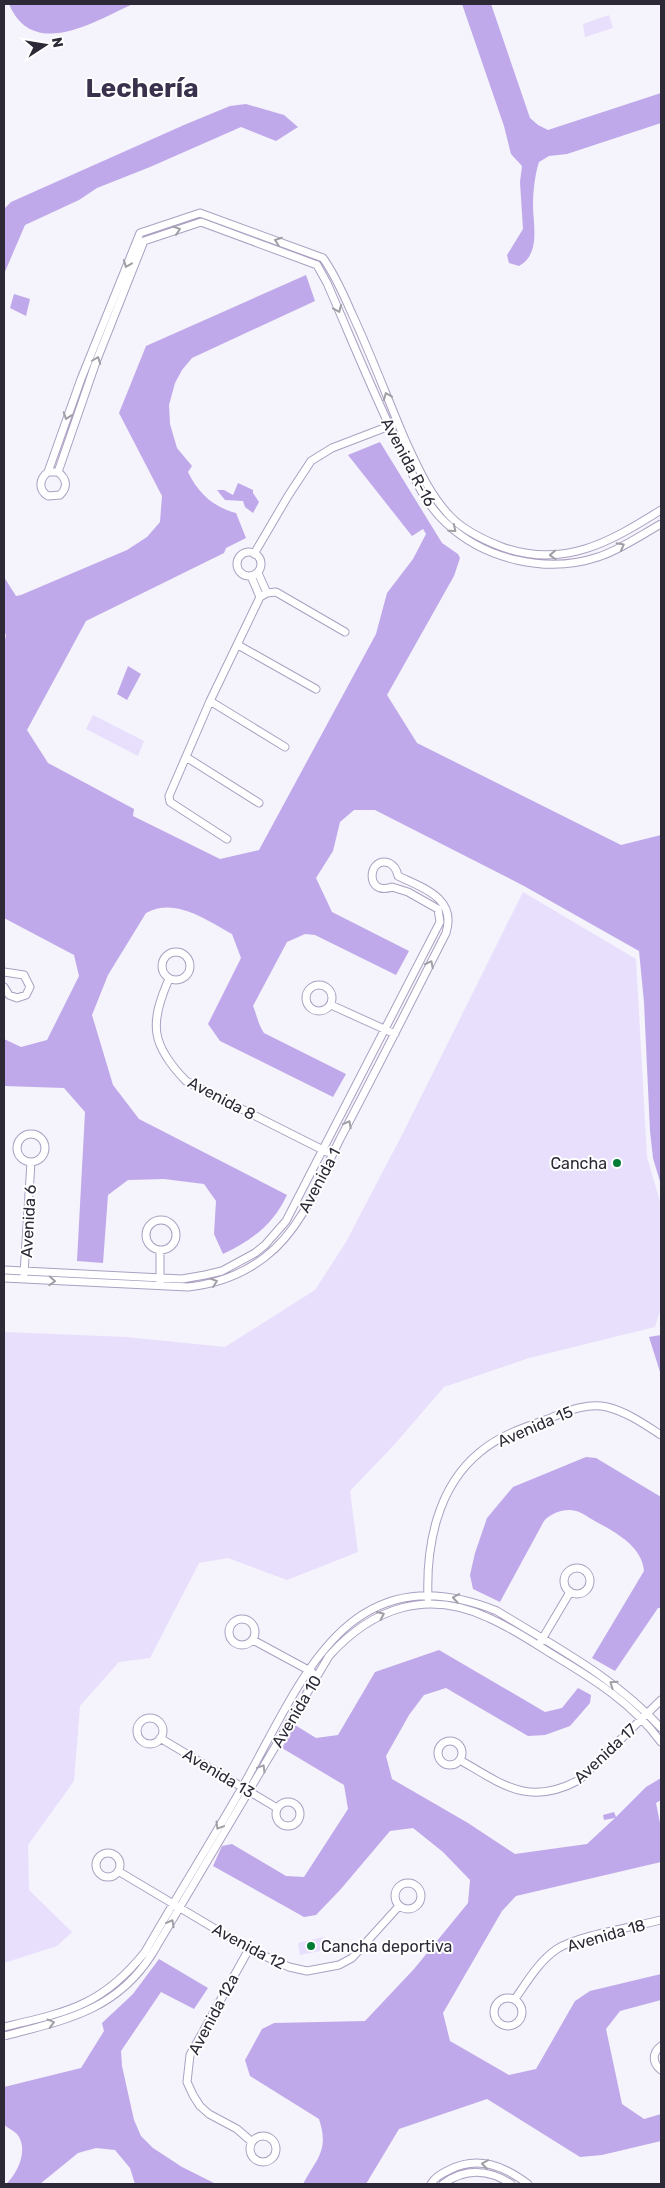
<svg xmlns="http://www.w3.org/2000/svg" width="665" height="2188" font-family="Rubik,sans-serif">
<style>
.green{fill:#e8dffd}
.water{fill:#bfa9ea}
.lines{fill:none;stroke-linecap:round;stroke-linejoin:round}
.minor-casing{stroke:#aba0c2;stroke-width:9}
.minor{stroke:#fff;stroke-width:7}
.oneway{stroke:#a09fa5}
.poi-dot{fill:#007c34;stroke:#fff;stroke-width:2}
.labels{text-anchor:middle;stroke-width:4;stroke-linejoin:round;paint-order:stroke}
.street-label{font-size:16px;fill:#2d2937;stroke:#fff}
.poi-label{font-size:16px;fill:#2d2937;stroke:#fff;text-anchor:end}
.town-label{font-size:26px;font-weight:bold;fill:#3a314d;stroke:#fff}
</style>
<rect width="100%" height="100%" fill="#f5f3fb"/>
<path class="green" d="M609,15L613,28L585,37L583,24Z
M93,715L144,741L138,756L86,729Z
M523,892L636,959L647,1157L661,1205V1308L655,1327L529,1358L444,1387L394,1445L350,1491L358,1552L287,1580L228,1558L199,1563L150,1658L119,1662L80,1706L74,1781L28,1845L29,1890L72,1932L57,1946L4,1963V1332L126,1337L225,1347L315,1290L346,1242L403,1133Z
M323,1937L325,1950L300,1955L298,1943Z"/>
<path class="water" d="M9,4H133C95,21 33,61 9,4Z
M462,4H491L530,118L538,125L548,130L661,93V123L567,154L549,156L539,162C535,174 533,191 533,205C533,225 541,254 519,266L509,263L507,255L523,229L520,182L522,166L511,154L504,126Z
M246,104L284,115L298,127L276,141L241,127L150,167L97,188L79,200L25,225L4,274V209L11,202L184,125L230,106Z
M306,275L315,301L192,358L182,370L175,383L169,405L170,424L177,448L192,466L188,472C198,493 213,507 236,513L246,538L226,548L224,553L86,621L27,730L48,763L134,809L133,816L220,859L259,850L376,634L387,593L413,559L426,534L423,529L412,536L348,455L380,442L442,543L458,554L460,558L454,576L387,695L417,743L621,845L661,835V1185L653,1158L650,1131L644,1002L639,951L524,886L375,810H354L340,822L333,851L316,878L332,912L409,951L396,975L315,935L305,934L287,942L253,1006C257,1016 258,1024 264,1033L346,1074L333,1097L220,1041L208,1024L241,958L232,934C206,920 175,897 146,913L108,975L92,1015L113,1085L139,1119L287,1195C273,1225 252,1240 223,1254L214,1234L216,1201L204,1184L164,1179L128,1180L108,1195L103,1263L77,1261L85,1112L64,1088L4,1086V1039L21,1047L47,1040L79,976L74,955L4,918V645L6,635L4,632V577L16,596L21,595L127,550L147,537L160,522L162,496L119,413L146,346Z
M14,294L30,299L26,316L10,308Z
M238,483L253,490V493L259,502L253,513L245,507L243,501L225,500L217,490H224L233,495Z
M128,666L141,674L127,700L117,694Z
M661,1335V1375L649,1337Z
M586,1457L596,1458L661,1497V1608H658L615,1671L592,1658L644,1571C642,1545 613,1531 593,1520C588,1517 581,1512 576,1511C565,1508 551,1513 544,1521L500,1602L473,1589L470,1575L475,1553L487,1518L513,1487Z
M439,1650L545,1712L562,1708L578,1688L591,1695L590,1703L570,1726L545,1735L528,1736L446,1688L424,1695L409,1715L386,1756L392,1779L468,1823L515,1854L587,1844L615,1818L604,1820L603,1815L614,1812L616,1817L646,1787L661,1778V1800L656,1803L661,1828V1862L516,1896L502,1911L443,2013L450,2041L509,2075L536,2069L575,2001L590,1991L661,1974V2000L620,2011L606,2029L622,2104L644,2119L661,2114V2141L602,2155L580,2157L487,2099L399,2129L366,2184H303C318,2157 329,2150 319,2119L250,2076L245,2060L262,2029L274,2023L365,2021L414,1969L468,1903L470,1880L443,1852L413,1828L390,1831L340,1890L316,1915L304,1917L213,1866L222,1846L232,1844L286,1876L304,1877L348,1809L344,1785L282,1748L295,1725L316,1738L338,1735L375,1672Z
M159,1959L208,1988L194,2009L161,1992L121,2051L122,2066L134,2120L141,2136L153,2148L182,2167L216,2184H135L130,2168L115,2150L96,2148L78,2153L40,2184H6C18,2173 29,2149 17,2134C14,2131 8,2128 4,2125V2087L81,2068L104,2031L102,2023L133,1994Z"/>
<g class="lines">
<g class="minor-casing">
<path id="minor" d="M323,258C336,276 344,296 353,316C372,357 388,400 406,442C418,468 430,495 450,516C464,531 484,540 502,547C564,569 610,542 661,510
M317,265L327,283C351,338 373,393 399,446C412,473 424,503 446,523C485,560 547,574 598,557C620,550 641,535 661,524
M48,472H58C67,479 68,487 60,495L48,496C38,490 39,479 48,472L81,379L140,233L200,213L323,258
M58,472L96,362L144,241L201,222L317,265
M237 564a12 12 0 1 1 24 0a12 12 0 1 1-24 0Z
M254,554L288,496L311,461L332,448L392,425
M258,573L267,593
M251,576L260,597
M238,645L316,689
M210,701L285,747
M186,757L259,803
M227,839L170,802L169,796L210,701L260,597L267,593L276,592L345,632
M162 966a14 14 0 1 1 28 0a14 14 0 1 1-28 0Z
M4,972L24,975L30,987L26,995L17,998L9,995L4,987
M169,979C149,1024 151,1045 186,1081L327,1152
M306 998a13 13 0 1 1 26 0a13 13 0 1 1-26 0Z
M331,1005L395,1034
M17 1148a14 14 0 1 1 28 0a14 14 0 1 1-28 0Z
M146 1235a15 15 0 1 1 30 0a15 15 0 1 1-30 0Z
M4,1270L182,1279L205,1275L222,1271L255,1253L265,1245L286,1221L440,922L438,909L408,892L392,887C364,897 368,855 389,863C395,866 397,870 398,876C423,888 457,898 446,933C411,1002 376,1071 340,1139C320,1179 302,1229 265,1257C243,1274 216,1284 188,1287L4,1278
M24,1274L31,1162
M160,1282V1250
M564 1581a13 13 0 1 1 26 0a13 13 0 1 1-26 0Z
M428,1598C426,1546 437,1487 480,1452C499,1436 522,1428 545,1420C564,1413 585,1402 607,1407C627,1412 644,1424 661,1435
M229 1632a13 13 0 1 1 26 0a13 13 0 1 1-26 0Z
M253,1640L312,1672
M541,1641L570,1592
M137 1731a13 13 0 1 1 26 0a13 13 0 1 1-26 0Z
M160,1738L277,1808
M438 1753a12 12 0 1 1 24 0a12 12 0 1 1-24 0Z
M460,1760C503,1785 529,1807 579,1780L661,1700
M276 1814a12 12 0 1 1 24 0a12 12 0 1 1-24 0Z
M96 1865a12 12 0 1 1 24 0a12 12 0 1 1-24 0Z
M118,1871L249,1949L289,1967L307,1971L339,1965L352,1958L399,1906
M395 1896a13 13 0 1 1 26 0a13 13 0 1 1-26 0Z
M249,1949L190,2055L187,2082L193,2095L200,2106L209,2114L237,2129L252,2142
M494 2012a14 14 0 1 1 28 0a14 14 0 1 1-28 0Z
M515,1999C527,1982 539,1961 557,1949C579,1935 634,1927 661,1920
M4,2027C67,2012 102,2006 145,1952C177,1896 211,1842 243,1786C302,1681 347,1551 497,1611C554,1646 616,1678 661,1728
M4,2036C65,2020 116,2011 152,1954L329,1656C373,1607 427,1589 489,1618C512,1628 534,1643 555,1656C595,1680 633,1704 661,1742
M661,2046C652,2053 652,2063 661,2070
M250 2149a13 13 0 1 1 26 0a13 13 0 1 1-26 0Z
M431,2184C435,2177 441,2174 449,2170C478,2155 504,2166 528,2184
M443,2184C465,2168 489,2169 511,2184"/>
</g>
<use href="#minor" class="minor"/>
</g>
<defs><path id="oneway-chevron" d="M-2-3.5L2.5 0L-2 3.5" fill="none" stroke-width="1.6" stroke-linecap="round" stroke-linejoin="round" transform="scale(1.25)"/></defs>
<g class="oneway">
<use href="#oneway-chevron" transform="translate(177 230) rotate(-18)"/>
<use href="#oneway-chevron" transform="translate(278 241) rotate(-160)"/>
<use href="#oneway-chevron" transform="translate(127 264) rotate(112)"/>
<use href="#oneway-chevron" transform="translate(338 309) rotate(67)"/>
<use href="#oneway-chevron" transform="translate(97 360) rotate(-69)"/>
<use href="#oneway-chevron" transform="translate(387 396) rotate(-112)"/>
<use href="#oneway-chevron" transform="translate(67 416) rotate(110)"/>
<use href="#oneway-chevron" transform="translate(453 529) rotate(39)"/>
<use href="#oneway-chevron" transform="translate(621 546) rotate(-28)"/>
<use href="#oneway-chevron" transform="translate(553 555) rotate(178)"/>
<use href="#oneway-chevron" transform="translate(430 964) rotate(-63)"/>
<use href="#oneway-chevron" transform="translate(348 1124) rotate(-62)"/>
<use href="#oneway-chevron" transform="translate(52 1281) rotate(3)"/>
<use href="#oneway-chevron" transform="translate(214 1282) rotate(-19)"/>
<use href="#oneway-chevron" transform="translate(456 1598) rotate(-170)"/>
<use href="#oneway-chevron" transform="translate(381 1615) rotate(-25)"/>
<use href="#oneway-chevron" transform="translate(613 1684) rotate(-145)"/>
<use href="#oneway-chevron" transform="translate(262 1768) rotate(-59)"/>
<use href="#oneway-chevron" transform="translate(219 1826) rotate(121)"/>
<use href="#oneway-chevron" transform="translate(171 1923) rotate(-60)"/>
<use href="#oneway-chevron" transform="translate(51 2023) rotate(-15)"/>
<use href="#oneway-chevron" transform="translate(485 2164) rotate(-172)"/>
</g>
<g class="poi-dot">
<circle cx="617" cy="1163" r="5"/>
<circle cx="311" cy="1946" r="5"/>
</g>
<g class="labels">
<g class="street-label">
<text transform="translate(409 462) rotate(62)" y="6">Avenida R-16</text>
<text transform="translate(222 1098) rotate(28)" y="6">Avenida 8</text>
<text transform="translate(319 1180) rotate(-62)" y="6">Avenida 1</text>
<text transform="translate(28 1221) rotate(-87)" y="6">Avenida 6</text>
<text transform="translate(535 1426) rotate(-23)" y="6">Avenida 15</text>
<text transform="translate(296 1711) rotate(-59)" y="6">Avenida 10</text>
<text transform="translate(605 1753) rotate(-43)" y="6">Avenida 17</text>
<text transform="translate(219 1773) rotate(31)" y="6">Avenida 13</text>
<text transform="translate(606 1935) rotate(-16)" y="6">Avenida 18</text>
<text transform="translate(249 1946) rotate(28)" y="6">Avenida 12</text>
<text transform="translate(213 2014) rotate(-62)" y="6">Avenida 12a</text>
</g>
<g class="poi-label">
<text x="607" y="1169">Cancha</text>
<text x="321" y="1952" text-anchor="start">Cancha deportiva</text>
</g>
<g class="town-label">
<text x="142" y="97">Lechería</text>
</g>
</g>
<rect width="665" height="2188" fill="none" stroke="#2d2937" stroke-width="10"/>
<g transform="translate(45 45) rotate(78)" stroke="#ffffff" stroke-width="4" paint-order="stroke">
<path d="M0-4L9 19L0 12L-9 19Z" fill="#2d2937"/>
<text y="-8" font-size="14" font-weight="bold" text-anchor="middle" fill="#2d2937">N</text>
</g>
</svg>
